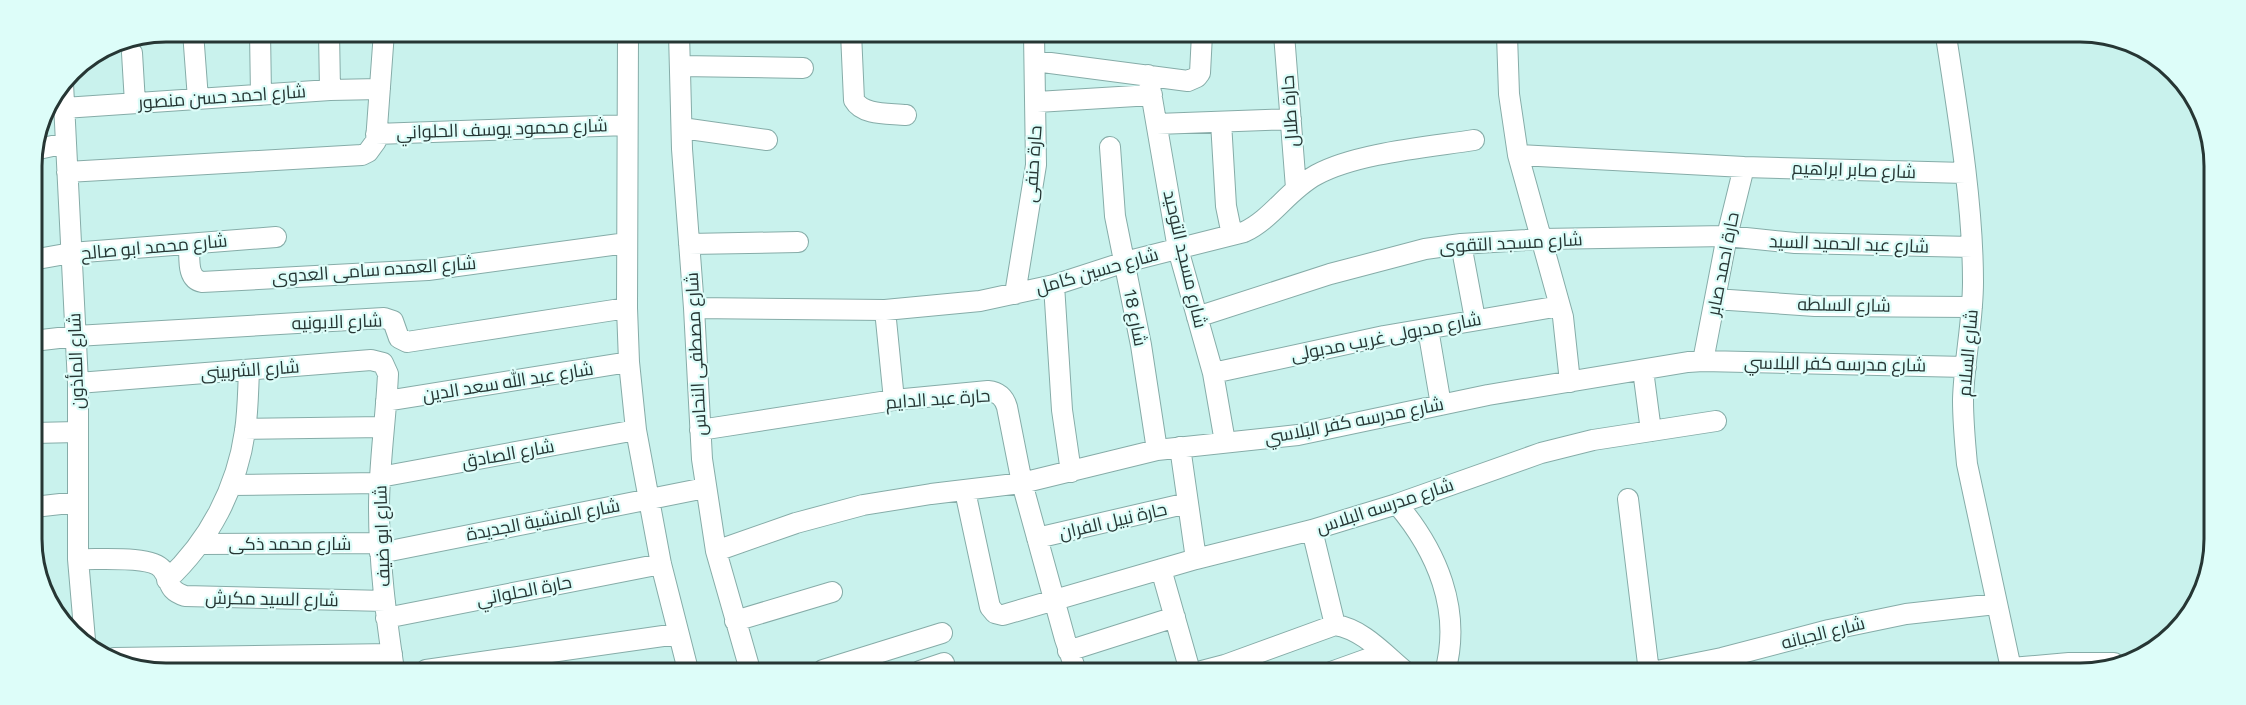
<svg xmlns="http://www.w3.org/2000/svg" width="2246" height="705" font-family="'Titillium Web',Cairo,sans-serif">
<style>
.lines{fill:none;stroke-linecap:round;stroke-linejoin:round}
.minor-casing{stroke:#86aca8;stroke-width:22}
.minor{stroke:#fff;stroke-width:20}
.labels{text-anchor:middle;stroke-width:4.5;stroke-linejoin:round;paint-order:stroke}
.street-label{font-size:18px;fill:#263634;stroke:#ddfdf9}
.rim{fill:none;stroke:#263634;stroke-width:3}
</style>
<rect width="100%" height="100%" fill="#c9f2ed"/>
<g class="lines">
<g class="minor-casing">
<path id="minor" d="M193,32L198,99
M260,32L261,95
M329,32L330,90
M628,33L627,308L629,362L636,430L661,564L688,670
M679,33L682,149L694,308L702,459L716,551L750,670
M851,33L854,100C863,116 890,113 906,115
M1284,34L1296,188
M1507,35L1509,94L1518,155L1563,317L1570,382
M1946,36C1958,114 1973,203 1973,282C1973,322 1964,361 1963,400C1963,422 1965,443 1967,464L2012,673
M132,53L135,103
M1035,61L1188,81L1197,77L1200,73L1202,34
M680,66L803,68
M1148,75L1178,249L1213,373L1225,442
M63,83L78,383V559L85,640
M1037,102L1152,95
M64,108L330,90L380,89
M1221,122L1226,206L1232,235
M1157,124L1291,119
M682,128L767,140
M376,134L627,125
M1110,147L1115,216L1141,345L1157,450
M34,150L66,143
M1518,155L1744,167L1965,173
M67,172L362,155L368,152L376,141L384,32
M189,244C190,257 186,279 202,282L428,270L627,243
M689,244L798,242
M1461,244L1475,319
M32,260L71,253L276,237
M1054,285L1062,410L1071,472
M1015,294L1036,165L1034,34
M1715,299L1815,306L1972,307
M694,308L885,310L980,301L1054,285L1125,262L1244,232C1272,219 1288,190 1316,175C1356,153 1429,147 1474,140
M885,310L894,400
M1197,317L1330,274L1425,249L1461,244L1541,239L1727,236L1795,243L1972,247
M1428,329L1441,405
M33,341L76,336L384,318L393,321L399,338L407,342L627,308
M1703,361L1727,236L1744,167
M1643,370L1651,431
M1213,373L1384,336L1560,306
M78,383L371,360L383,363L388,374C386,419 379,463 379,508C379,562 386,616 394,670
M386,401L629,362
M245,429L384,427
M700,430L894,400L988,391C998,392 1004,397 1007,407L1022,483L1065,639L1076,671
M33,433L78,432
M1180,447L1196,559
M380,477L636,430
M231,485L379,483
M965,491L990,607L995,613L1003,615L1196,559L1312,530L1397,504L1541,453L1593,440L1716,421
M1628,499L1649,672
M1397,504C1437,551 1462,610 1445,672
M34,507L78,502
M1312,530L1335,625
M1037,538L1188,503
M200,544L380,543
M716,551L796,523L863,505L931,494L1022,483L1157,450L1298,435L1488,395L1688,362L1703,361L1966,367
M380,553L705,488
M78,559C96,560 151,555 162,569C172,581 166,590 185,596L385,601
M1161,569L1190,671
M167,580C209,541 237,488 245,431C248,411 248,391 249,371
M386,618L661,564
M735,621L832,592
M1068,651L1175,617
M114,658L392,654
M2011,668L2069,663H2114
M426,670L677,634
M823,670L942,633
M920,671L944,663
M1202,671L1225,665L1335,625C1363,629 1385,655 1406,672
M1331,672L1384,653
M1652,672L1722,658L1829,630L1906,614L1996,604"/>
</g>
<use href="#minor" class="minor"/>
</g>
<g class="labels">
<g class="street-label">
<text transform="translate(222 97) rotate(-4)" y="6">شارع احمد حسن منصور</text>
<text transform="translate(1290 111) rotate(-94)" y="6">حارة طلال</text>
<text transform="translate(502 129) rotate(-2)" y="6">شارع محمود يوسف الحلواني</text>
<text transform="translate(1033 164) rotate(-86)" y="6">حارة حنفى</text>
<text transform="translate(1854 170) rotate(2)" y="6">شارع صابر ابراهيم</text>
<text transform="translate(1511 243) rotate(-3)" y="6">شارع مسجد التقوى</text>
<text transform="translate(1849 244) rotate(2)" y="6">شارع عبد الحميد السيد</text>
<text transform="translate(154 247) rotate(-5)" y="6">شارع محمد ابو صالح</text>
<text transform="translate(1185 259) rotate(77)" y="6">شارع مسجد التوحيد</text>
<text transform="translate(1723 264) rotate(-79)" y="6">حارة احمد صابر</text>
<text transform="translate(374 270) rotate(-4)" y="6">شارع العمده سامى العدوى</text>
<text transform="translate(1097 271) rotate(-16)" y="6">شارع حسين كامل</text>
<text transform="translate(1844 305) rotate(1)" y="6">شارع السلطه</text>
<text transform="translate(1135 317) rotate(79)" y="6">شارع 18</text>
<text transform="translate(337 322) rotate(-2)" y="6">شارع الابونيه</text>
<text transform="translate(1386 337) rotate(-11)" y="6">شارع مدبولى غريب مدبولى</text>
<text transform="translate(1968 353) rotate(-85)" y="6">شارع السلام</text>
<text transform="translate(696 354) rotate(-93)" y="6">شارع مصطفى النحاس</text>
<text transform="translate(76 361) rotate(-92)" y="6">شارع المأذون</text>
<text transform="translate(1835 364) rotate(1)" y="6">شارع مدرسه كفر البلاسي</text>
<text transform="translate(250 370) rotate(-4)" y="6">شارع الشربينى</text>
<text transform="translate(508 382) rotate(-9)" y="6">شارع عبد الله سعد الدين</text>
<text transform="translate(938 399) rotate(-4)" y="6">حارة عبد الدايم</text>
<text transform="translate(1354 421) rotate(-11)" y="6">شارع مدرسه كفر البلاسي</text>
<text transform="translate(508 454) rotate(-10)" y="6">شارع الصادق</text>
<text transform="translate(1385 506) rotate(-18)" y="6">شارع مدرسه البلاس</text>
<text transform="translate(543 520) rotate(-11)" y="6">شارع المنشية الجديدة</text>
<text transform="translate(1113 521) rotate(-13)" y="6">حارة نبيل الفران</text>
<text transform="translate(382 536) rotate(-92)" y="6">شارع ابو ضيف</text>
<text x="290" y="550">شارع محمد ذكى</text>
<text transform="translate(524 591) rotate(-11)" y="6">حارة الحلواني</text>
<text transform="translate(272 599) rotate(1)" y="6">شارع السيد مكرش</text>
<text transform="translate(1823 633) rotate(-14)" y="6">شارع الجبانه</text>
</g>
</g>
<path d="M0 0H2246V705H0ZM166 42H2080A124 124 0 0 1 2204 166V539A124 124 0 0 1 2080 663H166A124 124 0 0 1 42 539V166A124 124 0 0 1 166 42Z" fill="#ddfdf9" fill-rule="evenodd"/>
<path class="rim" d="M166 42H2080A124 124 0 0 1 2204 166V539A124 124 0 0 1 2080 663H166A124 124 0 0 1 42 539V166A124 124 0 0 1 166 42Z"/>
</svg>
